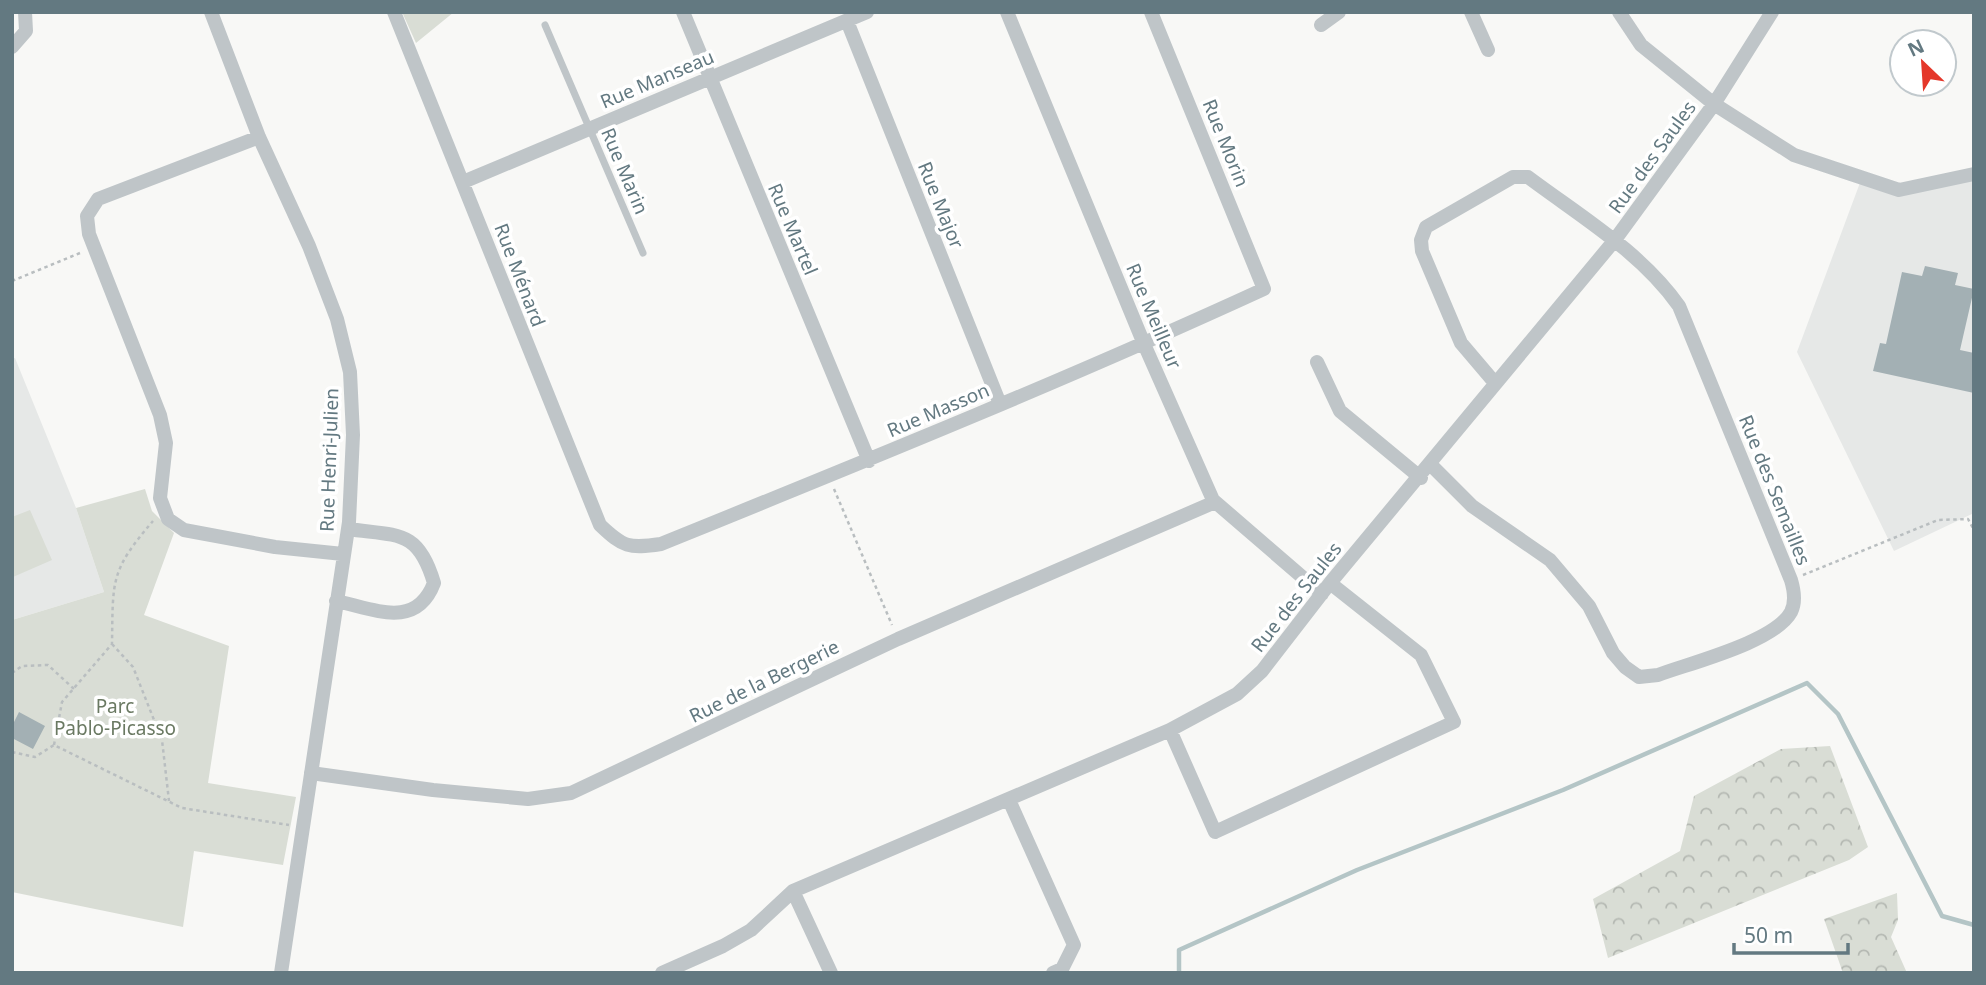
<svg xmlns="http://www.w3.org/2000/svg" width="1986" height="985" font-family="'Noto Sans',sans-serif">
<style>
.built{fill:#e6e8e7}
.forest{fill:url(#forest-crowns)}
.green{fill:#d9ddd5}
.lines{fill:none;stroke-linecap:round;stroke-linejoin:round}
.stream{stroke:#b4c5c6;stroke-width:4.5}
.building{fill:#a3b0b4}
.path{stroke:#b9bec0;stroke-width:2.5;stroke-dasharray:3.5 3.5;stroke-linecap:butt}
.lane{stroke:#bfc5c8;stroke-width:7}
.street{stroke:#bfc5c8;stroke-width:14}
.labels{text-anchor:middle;stroke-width:7;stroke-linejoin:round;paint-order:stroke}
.street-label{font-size:19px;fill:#637981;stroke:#fff}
.park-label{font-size:19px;fill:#6a7962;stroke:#fff}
</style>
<defs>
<pattern id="forest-crowns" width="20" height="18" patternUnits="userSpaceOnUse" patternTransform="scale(1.75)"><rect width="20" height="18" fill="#d9ddd5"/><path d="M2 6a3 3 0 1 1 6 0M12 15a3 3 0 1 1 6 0" fill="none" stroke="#b4b8b2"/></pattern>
</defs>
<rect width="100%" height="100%" fill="#f8f8f6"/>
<path class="built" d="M1974,174V513L1894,551L1797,352L1861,180L1899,190Z
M15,358L76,508L104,592L12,620V359Z"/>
<path class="forest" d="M1830,746L1868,847L1849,860L1608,958L1593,899L1680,851L1694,796L1781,749Z
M1897,893L1898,920L1891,937L1907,973H1843L1824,919Z"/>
<path class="green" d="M402,12H454L416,43Z
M145,489L152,511L174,533L144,615L229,646L208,783L296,797L283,865L194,851L183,927L12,892V620L104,592L76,508Z
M30,510L52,560L13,577L12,517Z"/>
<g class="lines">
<path class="stream" d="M1179,973V950L1357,870L1563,790L1807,683L1838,714L1942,916L1974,925"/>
</g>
<path class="building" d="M1925,266L1958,273L1955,285L1974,289L1960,350L1974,353V393L1873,371L1880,343L1886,344L1902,272L1922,276Z
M19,712L45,726L33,749L12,738V726Z"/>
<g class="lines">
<path class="path" d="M12,281L80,253
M834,489L892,625
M1803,575L1938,520L1968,519L1974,530
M112,644L133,667L162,740L169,801
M12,673L22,666L48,665L74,689
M54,745L62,702L112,644C113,580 110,571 153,521
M12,752L35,757L54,745L182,808L289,825"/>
<path class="lane" d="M545,25L643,253"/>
<path class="street" d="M211,12L259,137L309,246L337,319L350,372L353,435L349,522L281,973
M394,12L600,525C623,547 629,549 661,544C863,462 1066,380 1264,289L1151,12
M683,12L869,461
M1007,12L1144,344L1213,500L1322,594
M1471,12L1488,50
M1619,12L1641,45L1714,104L1794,155L1899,190L1974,174
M847,21L1000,404
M1321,25L1339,12
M12,47L26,31L25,12
M259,137L98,199L87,216L89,234L160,415L166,443L160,498L168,519L184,530L275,547L343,554
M463,182L867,12
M1317,362L1340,411L1421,478
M1430,464L1472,506L1550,560L1589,606L1613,653L1625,667L1639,677L1658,675C1690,663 1775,642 1791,612C1796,602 1794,590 1791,580L1679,306C1641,252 1580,216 1528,177H1513L1426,227L1421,240L1422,251L1461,343L1495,383
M336,601C374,609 416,630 434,583C418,529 398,536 348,529
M1170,730L1215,832L1454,722L1421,655L1330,583
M311,773L433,790L528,799L571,793L898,639L1215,502
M1009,800L1074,945L1062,969L1053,973
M793,891L831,973
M662,973L723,946L751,930L793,891L1170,730L1237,694L1262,671L1330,583L1614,241L1714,104L1772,12"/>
</g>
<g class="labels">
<g class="street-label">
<text transform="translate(657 79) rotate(-23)" y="7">Rue Manseau</text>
<text transform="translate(1226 143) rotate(68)" y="7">Rue Morin</text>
<text transform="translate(1652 157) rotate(-54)" y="7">Rue des Saules</text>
<text transform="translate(625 171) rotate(67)" y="7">Rue Marin</text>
<text transform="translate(941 205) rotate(68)" y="7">Rue Major</text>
<text transform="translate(793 229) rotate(67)" y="7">Rue Martel</text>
<text transform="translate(520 275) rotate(69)" y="7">Rue Ménard</text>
<text transform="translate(1154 316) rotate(67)" y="7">Rue Meilleur</text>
<text transform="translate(938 410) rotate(-23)" y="7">Rue Masson</text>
<text transform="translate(329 460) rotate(-88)" y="7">Rue Henri-Julien</text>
<text transform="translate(1775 490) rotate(68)" y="7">Rue des Semailles</text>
<text transform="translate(1296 597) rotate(-52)" y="7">Rue des Saules</text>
<text transform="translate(764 681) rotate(-26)" y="7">Rue de la Bergerie</text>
</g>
<g class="park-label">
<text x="115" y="713">Parc<tspan x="115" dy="22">Pablo-Picasso</tspan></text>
</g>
</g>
<rect width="1986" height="985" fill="none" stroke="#637981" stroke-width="28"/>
<g transform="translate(1923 63) rotate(335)"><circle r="33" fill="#ffffff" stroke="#c1c9cd" stroke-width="2"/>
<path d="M0-5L12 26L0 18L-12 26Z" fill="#e4372a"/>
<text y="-10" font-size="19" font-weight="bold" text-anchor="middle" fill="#637981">N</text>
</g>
<path d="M1734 943v10h114v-10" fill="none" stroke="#637981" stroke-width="3.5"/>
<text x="1744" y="943" font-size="21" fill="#637981" stroke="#ffffff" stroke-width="5" paint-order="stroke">50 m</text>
</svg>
